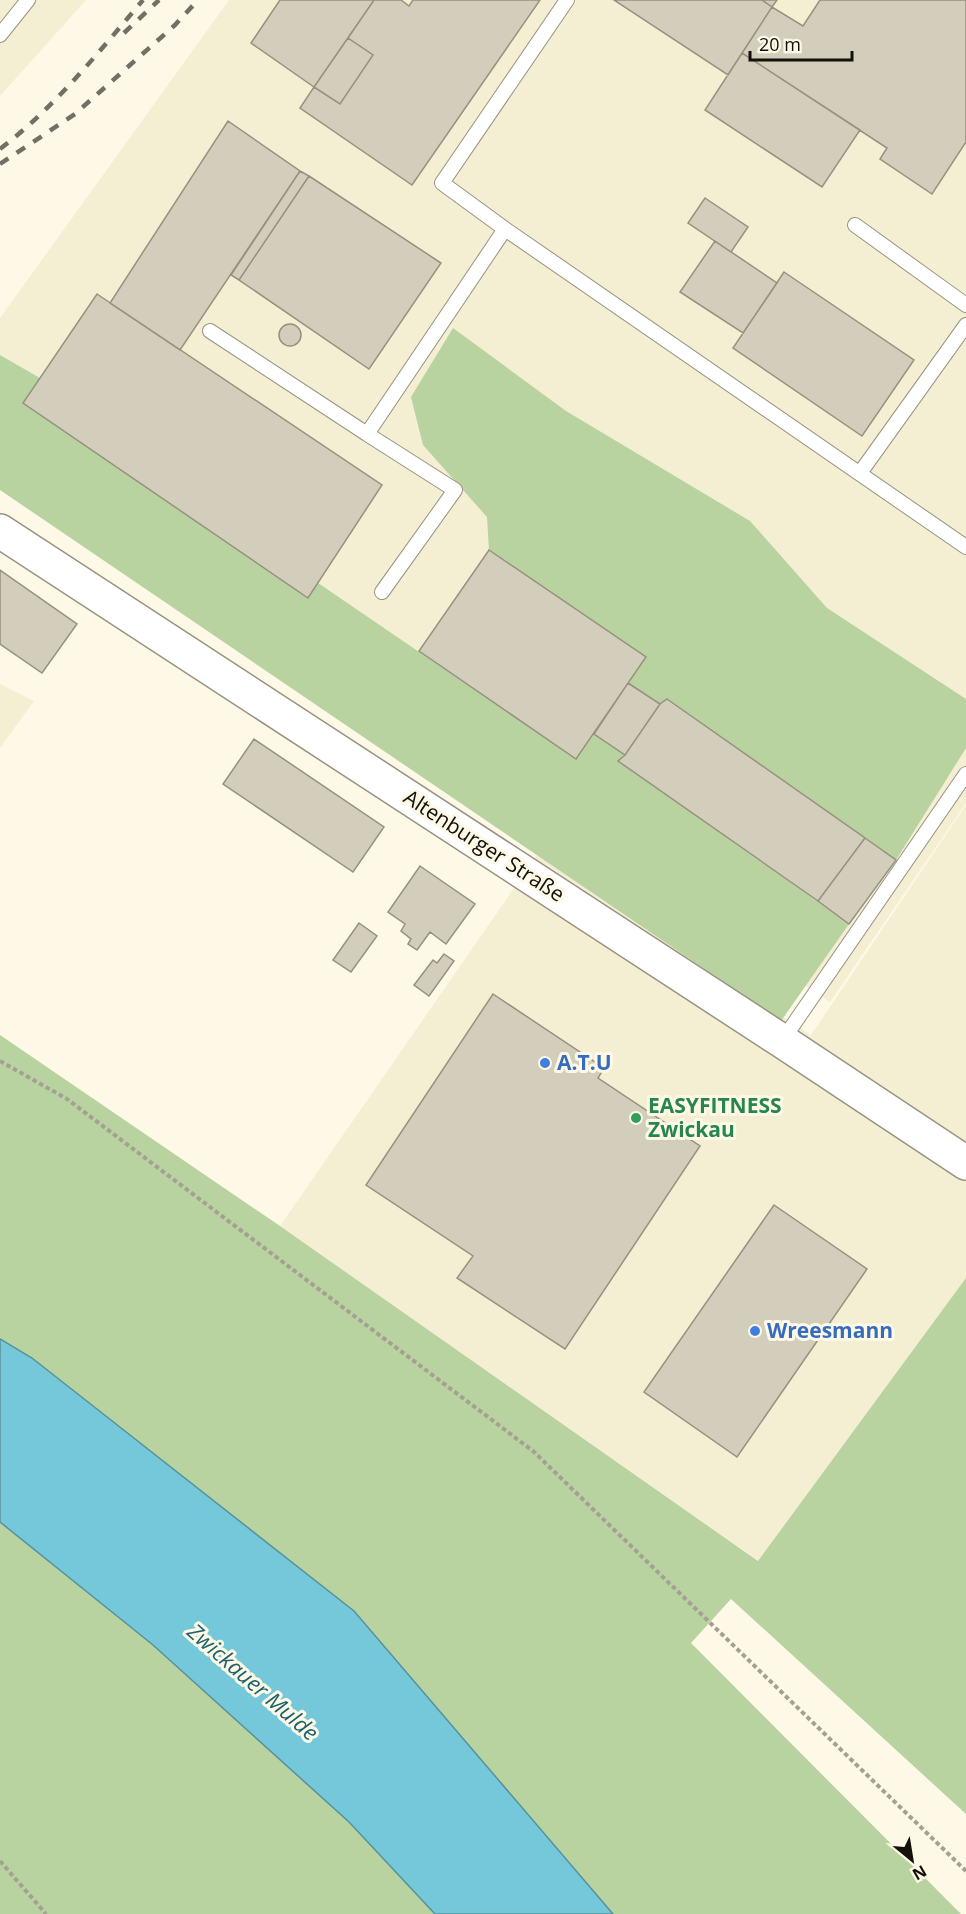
<svg xmlns="http://www.w3.org/2000/svg" width="966" height="1914" font-family="'Open Sans',sans-serif">
<style>
.built{fill:#f4eed3}
.green{fill:#b9d3a0}
.water{fill:#74c8d9;stroke:#57919b;stroke-width:1.5}
.building{fill:#d3cebb;stroke:#96917f;stroke-width:1.5}
.lines{fill:none;stroke-linecap:round;stroke-linejoin:round}
.service-casing{stroke:#989381;stroke-width:16}
.tertiary-casing{stroke:#989381;stroke-width:36}
.path{stroke:#a4a192;stroke-width:4;stroke-dasharray:4.5 3;stroke-linecap:butt}
.service{stroke:#fff;stroke-width:14}
.tertiary{stroke:#fff;stroke-width:33}
.rail{stroke:#736f64;stroke-width:4.5;stroke-dasharray:10 10;stroke-linecap:butt}
.shop-dot{fill:#3f7fe0;stroke:#fef9e6;stroke-width:2}
.leisure-dot{fill:#2e9e5b;stroke:#fef9e6;stroke-width:2}
.labels{text-anchor:middle;stroke-width:6;stroke-linejoin:round;paint-order:stroke}
.street-label{font-size:21px;fill:#13110b;stroke:#fef9e6}
.shop-label{font-size:21px;font-weight:bold;fill:#366cbe;stroke:#fef9e6;text-anchor:start}
.leisure-label{font-size:21px;font-weight:bold;fill:#27864d;stroke:#fef9e6;text-anchor:start}
.water-label{font-size:22px;font-style:italic;fill:#1d616e;stroke:#fef9e6}
</style>
<rect width="100%" height="100%" fill="#fef9e6"/>
<path class="built" d="M0,0H86L0,96Z
M229,0H966V803L830,1002L0,436V318Z
M0,684L34,701L0,748Z
M966,805V1279L763,1564L280,1226L537,855L811,1035Z"/>
<path class="green" d="M453,328L566,411L750,521L827,608L966,699V748L896,860L667,699L660,704L628,683L645,657L489,550L487,517L423,445L411,397Z
M0,355L40,378L23,403L307,597L318,583L576,759L594,734L625,755L618,761L849,924L781,1021L0,490Z
M0,1035L280,1226L758,1561L966,1278V1814L731,1599L691,1643L961,1914H613L354,1611L32,1358L0,1339Z
M0,1522L153,1645L349,1822L435,1914H0Z"/>
<path class="water" d="M0,1339L32,1358L354,1611L613,1914H435L349,1822L153,1645L0,1522Z"/>
<path class="building" d="M280,0H374L314,87L251,43Z
M374,0H401L409,6L413,0H540L412,185L300,108L314,87L340,104L373,55L348,38Z
M614,0H762L772,7L728,75Z
M762,0H777L772,7Z
M820,0H966V142L932,194L880,159L887,148L742,53L772,7L803,26Z
M348,38L373,55L340,104L314,87Z
M742,53L860,130L822,187L705,110Z
M228,121L300,171L180,350L110,303Z
M300,171L309,176L239,280L231,275Z
M309,176L441,263L369,369L239,280Z
M705,198L748,227L731,252L688,223Z
M715,241L777,283L743,333L680,292Z
M784,272L914,360L862,436L733,348Z
M97,294L382,485L308,598L23,403Z
M279 335a11 11 0 1 1 22 0a11 11 0 1 1-22 0Z
M489,550L646,657L576,759L419,651Z
M0,570L77,624L42,673L0,644Z
M628,683L660,704L625,755L594,734Z
M667,699L865,838L818,901L618,761L625,755L660,704Z
M254,739L384,827L353,872L223,784Z
M865,838L896,860L849,924L818,901Z
M420,866L475,904L446,944L430,932L417,950L408,944L411,939L401,931L405,924L388,912Z
M359,923L377,936L351,972L333,960Z
M444,954L454,961L429,996L414,985L433,960L437,963Z
M493,994L604,1068L598,1078L700,1146L565,1349L457,1278L473,1256L366,1185Z
M774,1205L867,1269L737,1457L644,1392Z"/>
<g class="lines">
<g class="service-casing">
<path id="service" d="M567,0L442,183L505,229L966,547
M0,35L28,0
M855,225L966,305
M210,331L367,434
M860,473L966,325
M382,592L455,490L367,434L505,229
M782,1041L966,774"/>
</g>
<g class="tertiary-casing">
<path id="tertiary" d="M0,531L782,1041L966,1163"/>
</g>
<path class="path" d="M0,1061L67,1099L533,1451L966,1871
M0,1861L46,1914"/>
<use href="#service" class="service"/>
<use href="#tertiary" class="tertiary"/>
<path class="rail" d="M124,33L159,0
M0,149C55,107 98,53 143,0
M0,164L75,114L175,25L198,0"/>
</g>
<g class="shop-dot">
<circle cx="545" cy="1063" r="6"/>
<circle cx="755" cy="1331" r="6"/>
</g>
<circle class="leisure-dot" cx="636" cy="1118" r="6"/>
<g class="labels">
<g class="street-label">
<text transform="translate(484 846) rotate(33)" y="7">Altenburger Straße</text>
</g>
<g class="shop-label">
<text x="557" y="1070">A.T.U</text>
<text x="767" y="1338">Wreesmann</text>
</g>
<g class="leisure-label">
<text x="648" y="1113">EASYFITNESS<tspan x="648" dy="24">Zwickau</tspan></text>
</g>
<g class="water-label">
<text transform="translate(253 1682) rotate(41)" y="8">Zwickauer Mulde</text>
</g>
</g>
<g transform="translate(912 1860) rotate(150)" stroke="#fef9e6" stroke-width="4.5" paint-order="stroke">
<path d="M0-4.5L10 22L0 15L-10 22Z" fill="#13110b"/>
<text y="-9" font-size="16" font-weight="bold" text-anchor="middle" fill="#13110b">N</text>
</g>
<path d="M750 51v9h102v-9" fill="none" stroke="#13110b" stroke-width="3"/>
<text x="759" y="51" font-size="18" fill="#13110b" stroke="#fef9e6" stroke-width="4.5" paint-order="stroke">20 m</text>
</svg>
